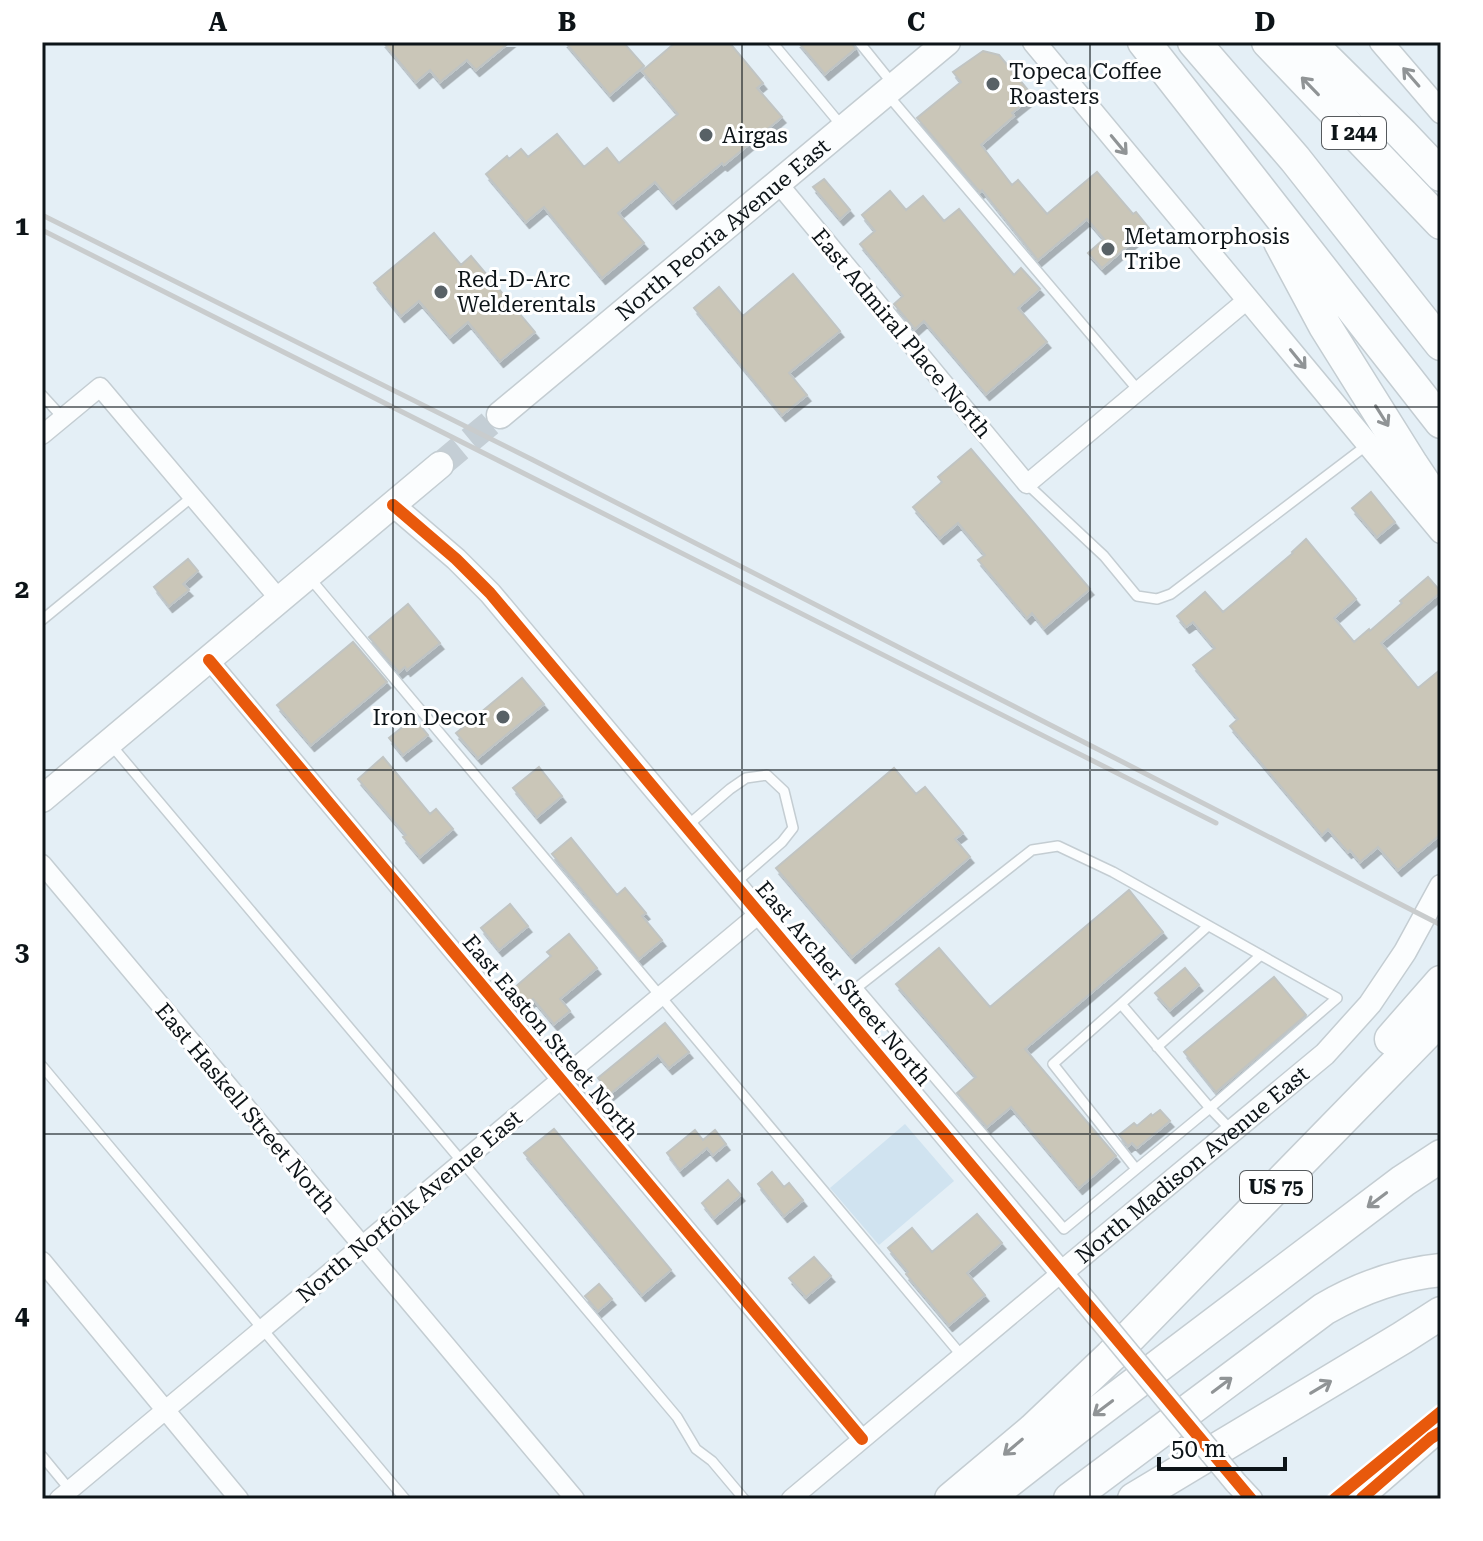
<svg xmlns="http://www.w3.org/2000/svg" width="1483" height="1541" font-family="'Roboto Serif',serif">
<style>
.built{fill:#d0e3f0}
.building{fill:#cac6b8;stroke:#c0c4c3;stroke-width:2;filter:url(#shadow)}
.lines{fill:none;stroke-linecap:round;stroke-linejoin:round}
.secondary-tunnel{stroke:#c4ced5;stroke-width:26;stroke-dasharray:26 13;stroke-linecap:butt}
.service-casing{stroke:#c4cdd2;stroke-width:12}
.minor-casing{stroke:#c4cdd2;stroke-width:21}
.tertiary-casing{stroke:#c4cdd2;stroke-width:25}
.secondary-casing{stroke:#c4cdd2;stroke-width:29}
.motorway-casing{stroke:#c4cdd2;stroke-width:35}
.service{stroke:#fbfdfe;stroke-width:9}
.minor{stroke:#fbfdfe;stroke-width:18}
.tertiary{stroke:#fbfdfe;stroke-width:22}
.secondary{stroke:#fbfdfe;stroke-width:26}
.motorway{stroke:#fbfdfe;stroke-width:32}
.rail{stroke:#c9cccd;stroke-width:5}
.tertiary-bridge-casing{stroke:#c4cdd2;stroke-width:25;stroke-linecap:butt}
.tertiary-bridge{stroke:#fbfdfe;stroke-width:22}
.cycleway-casing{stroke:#fff;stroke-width:17}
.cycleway{stroke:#e8590c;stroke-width:12}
.oneway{stroke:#909496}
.grid{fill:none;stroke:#0d1418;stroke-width:2;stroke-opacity:0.55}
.poi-dot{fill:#586166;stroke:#fff;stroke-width:3}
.labels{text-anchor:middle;stroke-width:6;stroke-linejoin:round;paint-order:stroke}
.shield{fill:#fff;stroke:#565a5d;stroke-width:2}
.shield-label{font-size:20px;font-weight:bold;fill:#0d1418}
.poi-label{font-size:22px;fill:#0d1418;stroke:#fff;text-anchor:start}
.street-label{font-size:22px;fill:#0d1418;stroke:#fff}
.neatline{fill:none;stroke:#0d1418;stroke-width:3}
.grid-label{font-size:26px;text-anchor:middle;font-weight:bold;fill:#0d1418}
</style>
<defs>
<filter id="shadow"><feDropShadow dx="3.5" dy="6" stdDeviation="0" flood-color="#0004"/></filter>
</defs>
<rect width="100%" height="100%" fill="#e4eff6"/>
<path class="built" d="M905,1124L954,1181L879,1245L830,1188Z"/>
<path class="building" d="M383,42H510L476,70L467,60L440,82L430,70L416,82Z
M565,42H623L644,66L610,95Z
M676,42H729L763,83L757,88L782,117L724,165L722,163L673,203L655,182L618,213L644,243L602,278L544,207L526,222L486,174L507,156L509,159L521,149L528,157L557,134L584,167L607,148L619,163L678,114L642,71Z
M798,42H852L855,49L825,74Z
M983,51L999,55L1033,96L1012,113L1014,116L981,145L1012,185L1018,180L1047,214L1097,172L1133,214L1136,212L1149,228L1102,268L1088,253L1104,239L1087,219L1038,260L982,190L980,192L917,118L961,82L953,72Z
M824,179L850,210L840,219L813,187Z
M890,191L906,210L923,196L944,221L959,209L1014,275L1021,268L1040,289L1018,308L1047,342L986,394L924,321L915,329L894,304L903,296L860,244L875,231L862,215Z
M434,233L461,265L471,256L535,332L500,361L468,322L450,337L419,301L401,316L374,283Z
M793,274L840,331L789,373L807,395L782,415L694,308L719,287L743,316Z
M971,449L1090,589L1044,628L1032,613L1027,618L978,560L985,555L958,523L940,538L913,507L942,482L938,477Z
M1371,492L1395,522L1377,537L1352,508Z
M1306,539L1356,599L1334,618L1354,642L1369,629L1370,631L1402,603L1400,601L1428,577L1441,592L1381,643L1418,688L1441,669V834L1398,870L1378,847L1360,862L1350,850L1348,852L1328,829L1322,835L1230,726L1238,719L1193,665L1215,648L1193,622L1186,627L1177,616L1205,592L1223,612L1293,553L1292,552Z
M188,559L198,571L183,584L189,590L169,606L154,587Z
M408,604L440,643L407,670L405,667L399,672L369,637Z
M353,642L387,682L311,745L277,705Z
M522,678L544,704L478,758L456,733Z
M414,718L428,735L403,755L389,738Z
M383,757L430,814L436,809L453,829L420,857L403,837L406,835L358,779Z
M539,767L562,796L537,817L513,788Z
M894,768L916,794L925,787L963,833L955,839L970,857L852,957L776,868Z
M571,838L617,895L625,888L646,913L642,916L662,940L639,959L552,854Z
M1129,890L1163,932L1025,1049L1116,1156L1079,1188L1011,1107L987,1127L957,1093L976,1077L896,984L939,948L990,1007Z
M510,904L528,926L499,950L481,928Z
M569,934L597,968L560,999L570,1011L554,1024L533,999L527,1004L514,988L551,956L547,952Z
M1185,968L1199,985L1170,1010L1155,993Z
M1274,977L1306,1015L1216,1092L1184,1052Z
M665,1023L689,1052L669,1068L658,1055L610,1094L598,1078Z
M1160,1110L1170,1121L1137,1148L1132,1143L1128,1146L1119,1135L1134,1123L1137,1126L1151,1114L1152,1116Z
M554,1129L671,1270L642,1295L524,1153Z
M695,1130L703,1140L715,1130L726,1144L713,1155L707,1148L680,1170L667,1153Z
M772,1172L784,1187L789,1183L803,1200L784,1216L758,1184Z
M728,1180L741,1195L714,1218L702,1203Z
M977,1214L1002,1243L967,1273L985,1295L949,1325L906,1274L908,1272L888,1248L912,1228L932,1252Z
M814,1257L831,1276L806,1297L789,1278Z
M599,1284L612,1299L598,1311L585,1296Z"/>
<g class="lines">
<path class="secondary-tunnel" d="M440,465L500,415"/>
<g class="service-casing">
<path id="service" d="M772,42L841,125
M859,42L892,83
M887,94L1138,390
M42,395L63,418
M1027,484L1104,556L1137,596L1157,599L1171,594L1367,445
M309,577L962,1356
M42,620L192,497
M112,746L677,1417L696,1449L712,1461L744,1499
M687,826L730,789L746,778L767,775L784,791L793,828L782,842L735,883
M857,987L1064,1229L1210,1108L1121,1004L1208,926
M836,1004L1032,850L1058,846L1113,872L1337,998L1210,1108L1232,1131
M1121,1004L1053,1064L1136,1169
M1157,1047L1261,955
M42,1066L405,1499
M42,1456L70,1490"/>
</g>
<g class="minor-casing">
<path id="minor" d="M777,182L1027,484L1247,300
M42,435L100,387L280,600
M209,660L862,1439
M42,864L575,1499
M42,1261L239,1499
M59,1499L760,913
M791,1499L1061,1273"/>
</g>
<g class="tertiary-casing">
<g id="tertiary">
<path d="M1034,42L1441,532"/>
<path d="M1381,42L1441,112"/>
<path d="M393,505L456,559L490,593L1086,1302"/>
<path id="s1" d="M1061,1273L1325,1054L1370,1004L1405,952L1441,886"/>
<path d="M1236,1483L1251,1499"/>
<path d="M1361,1499L1431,1438L1441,1432"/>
</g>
</g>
<g class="secondary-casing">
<g id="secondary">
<path id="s2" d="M500,415L947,42"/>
<path d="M42,799L440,465"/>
</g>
</g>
<g class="motorway-casing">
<path id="motorway" d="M1144,42C1244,168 1341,296 1441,422
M1194,42L1295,159L1441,344
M1268,42L1441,223
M1309,42L1402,134L1441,175
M1280,242L1325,326L1412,465L1432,495L1441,504
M1391,1039L1441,982
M951,1499L1033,1430L1111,1356L1441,1018
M986,1499L1087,1420L1403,1181L1441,1156
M1070,1499L1324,1309C1360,1288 1399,1274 1441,1270
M1134,1499L1402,1338L1441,1313"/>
</g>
<use href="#service" class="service"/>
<use href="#minor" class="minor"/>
<use href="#tertiary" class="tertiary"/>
<use href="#secondary" class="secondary"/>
<use href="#motorway" class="motorway"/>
<path class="rail" d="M42,215L533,460L1441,925
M42,230L1216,823"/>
<g class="tertiary-bridge-casing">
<path id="tertiary-bridge" d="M1086,1302L1236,1483"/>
</g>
<use href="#tertiary-bridge" class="tertiary-bridge"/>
<g class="cycleway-casing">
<path id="cycleway" d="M393,505L456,559L490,593L1251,1499
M209,660L862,1439
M1362,1498L1431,1438L1441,1432
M1335,1499L1441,1412"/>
</g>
<use href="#cycleway" class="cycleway"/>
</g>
<defs><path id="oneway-shaft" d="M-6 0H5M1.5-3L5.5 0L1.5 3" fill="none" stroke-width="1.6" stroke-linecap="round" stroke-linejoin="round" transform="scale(2)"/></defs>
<g class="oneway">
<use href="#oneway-shaft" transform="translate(1411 77) rotate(-131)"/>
<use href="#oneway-shaft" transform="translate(1310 86) rotate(-134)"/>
<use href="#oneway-shaft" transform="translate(1119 145) rotate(50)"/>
<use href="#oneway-shaft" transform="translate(1298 359) rotate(51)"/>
<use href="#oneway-shaft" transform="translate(1382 416) rotate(58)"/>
<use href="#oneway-shaft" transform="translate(1377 1200) rotate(143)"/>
<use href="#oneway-shaft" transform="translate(1222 1385) rotate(-37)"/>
<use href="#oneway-shaft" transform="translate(1321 1387) rotate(-31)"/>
<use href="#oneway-shaft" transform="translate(1103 1408) rotate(143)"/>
<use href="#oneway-shaft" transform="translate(1013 1447) rotate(140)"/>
</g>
<path class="grid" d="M393,42V1499M742,42V1499M1090,42V1499M42,407H1441M42,770H1441M42,1134H1441"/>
<g class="poi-dot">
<circle cx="993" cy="84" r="8"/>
<circle cx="706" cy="135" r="8"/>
<circle cx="1108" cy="249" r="8"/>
<circle cx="441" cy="292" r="8"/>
<circle cx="503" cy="717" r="8"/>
</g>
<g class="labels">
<g class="shield">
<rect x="1322" y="117" width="64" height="32" rx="6"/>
<rect x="1240" y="1171" width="72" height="32" rx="6"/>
</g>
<g class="shield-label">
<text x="1354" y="140">I 244</text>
<text x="1276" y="1194">US 75</text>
</g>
<g class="poi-label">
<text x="1009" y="79">Topeca Coffee<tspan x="1009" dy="25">Roasters</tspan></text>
<text x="722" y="143">Airgas</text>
<text x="1124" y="244">Metamorphosis<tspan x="1124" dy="25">Tribe</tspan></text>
<text x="457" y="287">Red-D-Arc<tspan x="457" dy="25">Welderentals</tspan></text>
<text x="487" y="725" text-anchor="end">Iron Decor</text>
</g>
<g class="street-label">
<text dy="8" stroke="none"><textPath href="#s2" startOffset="290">North Peoria Avenue East</textPath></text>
<text transform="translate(902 333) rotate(50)" y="8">East Admiral Place North</text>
<text transform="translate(844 983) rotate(50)" y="8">East Archer Street North</text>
<text transform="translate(551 1037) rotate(50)" y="8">East Easton Street North</text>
<text transform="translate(246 1108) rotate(50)" y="8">East Haskell Street North</text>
<text dy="8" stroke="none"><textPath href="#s1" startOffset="170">North Madison Avenue East</textPath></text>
<text transform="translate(409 1206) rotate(-40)" y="8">North Norfolk Avenue East</text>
</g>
</g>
<rect width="1483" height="1541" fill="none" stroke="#ffffff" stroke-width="88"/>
<path d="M1159 1457v12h126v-12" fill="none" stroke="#0d1418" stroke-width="4"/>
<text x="1171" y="1457" font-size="24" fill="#0d1418" stroke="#ffffff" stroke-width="6" paint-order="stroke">50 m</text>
<rect x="44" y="44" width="1395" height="1453" class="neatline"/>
<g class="grid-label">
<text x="218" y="31">A</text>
<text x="567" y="31">B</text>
<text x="916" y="31">C</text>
<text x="1265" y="31">D</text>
<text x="22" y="235">1</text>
<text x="22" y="598">2</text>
<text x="22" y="961">3</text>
<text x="22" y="1324">4</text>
</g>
</svg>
